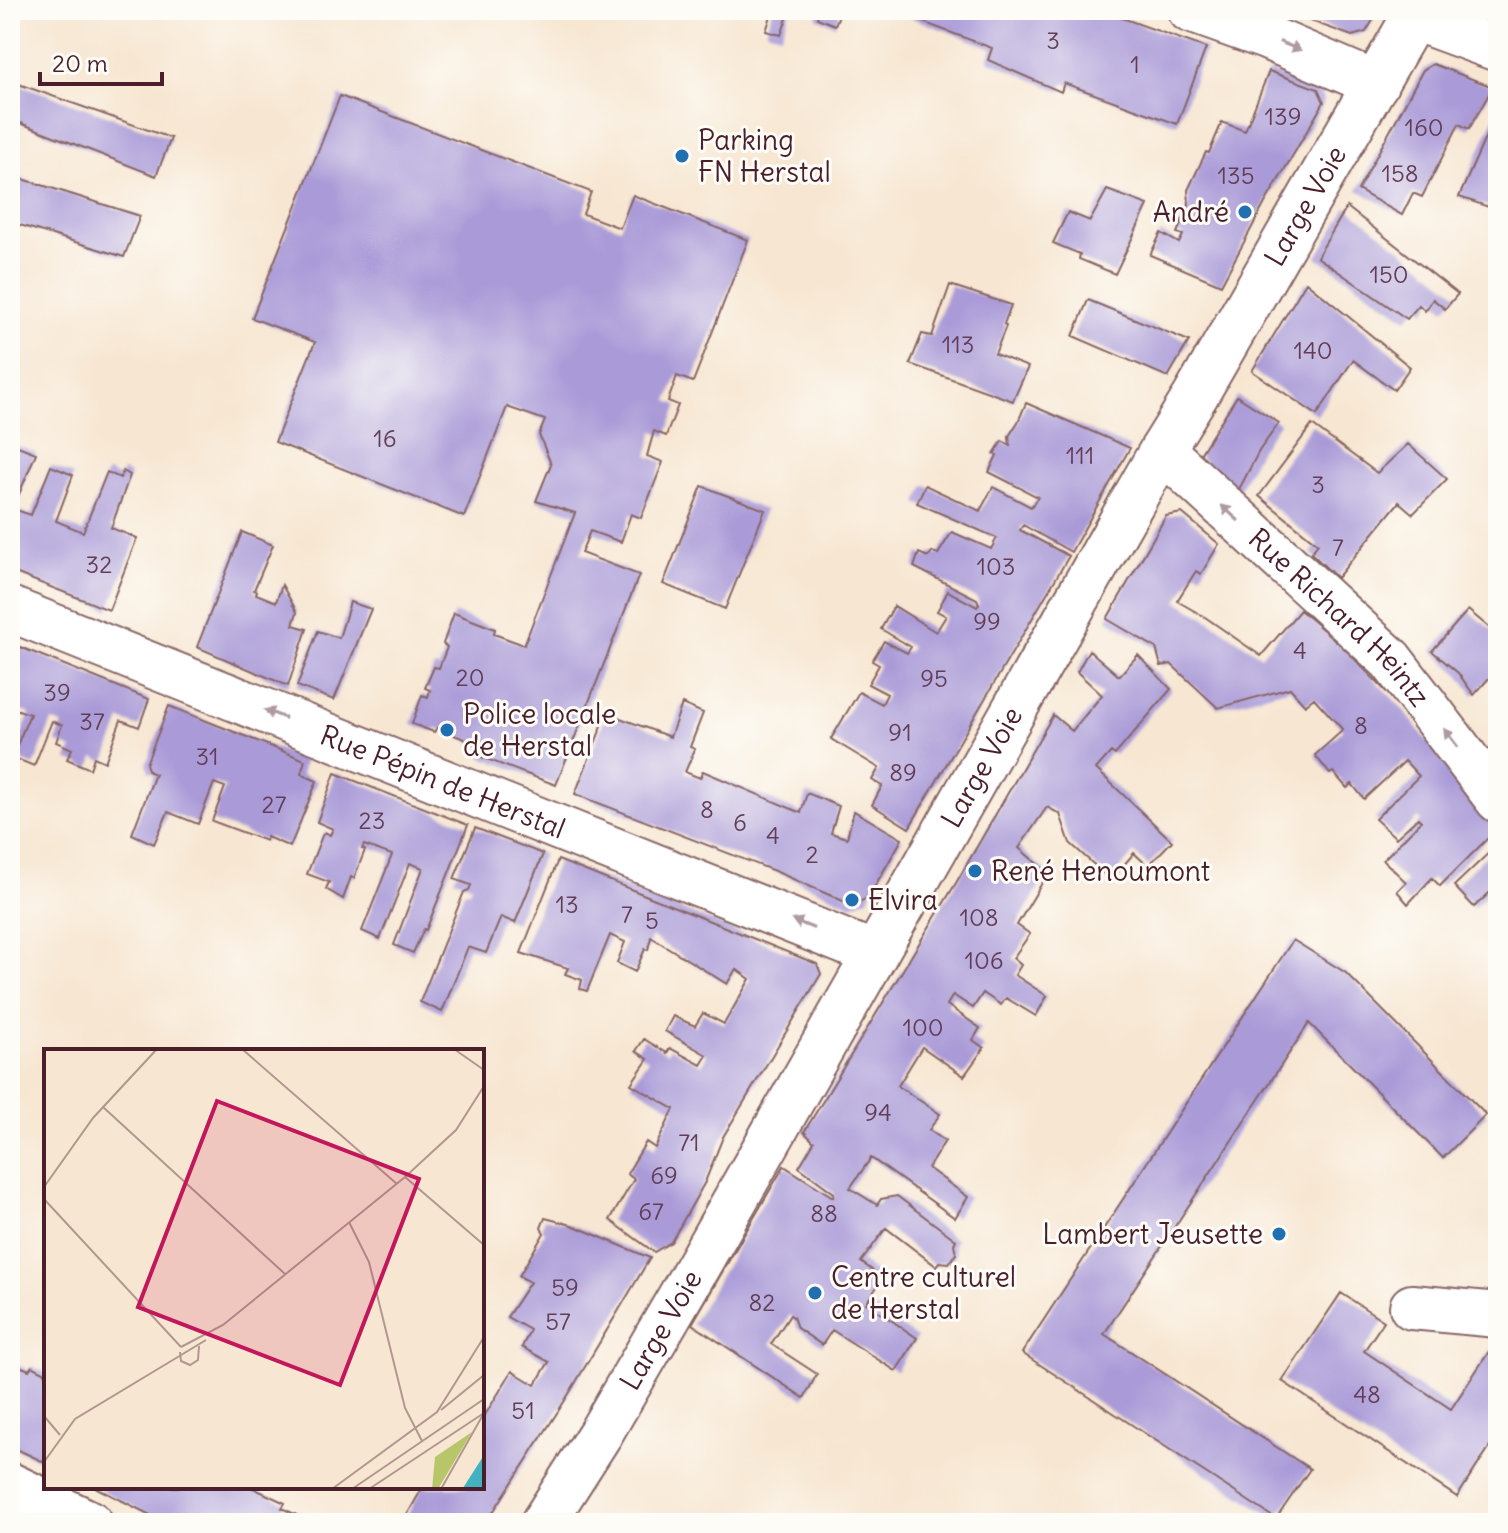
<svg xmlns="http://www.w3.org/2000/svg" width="1508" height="1533" font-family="Delius,sans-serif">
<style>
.building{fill:#aa9bd8}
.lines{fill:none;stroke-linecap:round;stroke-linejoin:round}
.minor-casing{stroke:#876565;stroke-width:48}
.minor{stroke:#fff;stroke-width:44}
.oneway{fill:#ae9aa0}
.poi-dot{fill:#1f6fb2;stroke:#fdfcf7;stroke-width:3}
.labels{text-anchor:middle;stroke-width:6;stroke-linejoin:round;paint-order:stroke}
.number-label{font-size:24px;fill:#623e56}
.poi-label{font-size:28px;fill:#4a1f2b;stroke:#fdfcf7;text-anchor:start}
.street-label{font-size:28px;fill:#4a1f2b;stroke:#fdfcf7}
.inset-road{fill:none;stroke:#b2968f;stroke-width:2}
.view{fill:#c2185b;fill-opacity:0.15;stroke:#c2185b;stroke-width:4}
.inset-edge{fill:none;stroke:#4a1f2b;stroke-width:4}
</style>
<rect width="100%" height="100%" fill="#fdfcf7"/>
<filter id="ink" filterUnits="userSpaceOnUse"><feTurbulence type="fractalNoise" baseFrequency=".0125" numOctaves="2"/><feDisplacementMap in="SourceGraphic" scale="16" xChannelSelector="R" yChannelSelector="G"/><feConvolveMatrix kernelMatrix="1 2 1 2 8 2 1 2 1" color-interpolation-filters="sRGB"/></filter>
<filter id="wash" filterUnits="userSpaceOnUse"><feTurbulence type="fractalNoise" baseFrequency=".006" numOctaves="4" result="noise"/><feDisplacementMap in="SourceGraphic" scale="32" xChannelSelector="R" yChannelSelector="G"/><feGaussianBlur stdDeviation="1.8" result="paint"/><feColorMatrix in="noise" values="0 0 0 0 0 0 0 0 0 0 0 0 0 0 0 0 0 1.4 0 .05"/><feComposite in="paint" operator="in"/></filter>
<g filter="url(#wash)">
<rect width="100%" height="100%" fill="#f7e6d1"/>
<g id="blocks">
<path class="building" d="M773,10H790L781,35L766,31Z
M819,10H841L835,25L817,18Z
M906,10H1100L1206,48L1177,124L1064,83L1061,92L988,60L992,48L904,15Z
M1309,10H1379L1366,32L1352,36L1305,19Z
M1467,10H1498V26L1468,14Z
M1433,64L1493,87L1469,129L1459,124L1422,197L1413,193L1402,215L1358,190L1423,70Z
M1269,71L1318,89L1324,102L1265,203L1221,285L1150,255L1161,233L1179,243L1183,235L1177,233L1189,205L1188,190L1206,152L1209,153L1222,122L1245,131Z
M10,81L171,138L156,176L10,119Z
M340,96L591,192L583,214L620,228L633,195L748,240L693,382L677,376L668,401L678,405L666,436L654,431L647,456L663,462L641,518L631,514L621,542L590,531L581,553L639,575L556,785L481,757L484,747L437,728L434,732L412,724L422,695L428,697L430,690L425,688L434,667L439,668L447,647L443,644L454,613L495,629L494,634L524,645L575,513L536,501L551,464L539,435L545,420L507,407L464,517L275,442L315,342L252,318Z
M1498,109V210L1459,197Z
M10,175L140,216L124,257L10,222Z
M1107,190L1148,205L1115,274L1079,259L1080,254L1053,243L1068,212L1090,221Z
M1347,207L1458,294L1445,309L1433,299L1425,311L1419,305L1407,319L1317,257Z
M1306,282L1410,367L1394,390L1353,360L1317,415L1252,371Z
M950,285L1011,305L1004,324L1006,326L995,354L1028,367L1013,401L910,364L922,334L932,336Z
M1088,300L1189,341L1168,377L1073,336Z
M1237,396L1279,423L1259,451L1235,497L1199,456Z
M1026,403L1130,448L1071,552L1023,525L1020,530L1069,556L909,828L872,805L882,786L872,780L879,768L831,739L859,692L882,704L887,694L868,684L879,665L872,661L884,641L907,653L911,647L881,629L894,606L936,632L946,616L937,611L948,591L977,607L979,604L977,599L914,567L919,553L928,557L932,552L938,554L952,532L991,549L997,538L917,503L925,485L980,511L993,487L1031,507L1038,497L989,472L997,455L994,454L1002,441L1010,445L1009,436L1018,422Z
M1312,425L1377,473L1408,444L1447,479L1413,514L1399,502L1337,578L1311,553L1318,544L1259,496Z
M10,443L36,453L13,509L31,515L51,466L73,475L56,521L83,532L107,472L120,478L123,471L130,475L111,528L137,538L109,610L10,571Z
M702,486L765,510L725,609L663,584Z
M1182,513L1219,544L1201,574L1196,571L1177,601L1205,617L1261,656L1300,610L1341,645L1402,708L1496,830L1440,886L1432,878L1408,904L1397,891L1406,882L1383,860L1421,821L1418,818L1396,838L1375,819L1419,776L1405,761L1364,799L1352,784L1347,788L1333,772L1330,774L1315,755L1343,730L1314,698L1305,705L1290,688L1218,708L1171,664L1161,666L1156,648L1107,619L1166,516Z
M242,532L273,545L254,590L257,591L256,594L276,602L282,585L297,612L293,625L307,629L288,686L197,647Z
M350,602L371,609L334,700L297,686L318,631L339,638Z
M1468,610L1498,635V668L1474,695L1458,673L1432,651Z
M10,643L149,699L139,727L121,720L105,762L94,757L90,769L67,759L72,749L56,742L62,725L52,721L34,766L12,757L30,714L13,708L12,712L16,719L10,732Z
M1089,650L1119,676L1138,655L1171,689L1115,755L1111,752L1096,769L1172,841L1148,866L1134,853L1111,880L1070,843L1060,814L1047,807L1019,848L1048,873L1017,925L1030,934L1013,958L1021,965L1015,975L1047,996L1036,1016L1006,998L1001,1005L983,993L973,1008L953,995L947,1005L980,1028L973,1040L984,1048L964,1076L922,1047L898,1086L940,1114L929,1130L945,1141L928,1168L968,1197L955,1218L871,1158L850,1188L877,1205L881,1199L897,1196L956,1240L954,1244L956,1254L949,1263L939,1262L936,1266L886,1228L861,1262L883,1278L866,1303L917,1338L896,1371L832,1330L822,1345L797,1328L793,1317L790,1315L771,1344L817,1374L804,1398L692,1324L784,1166L833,1197L834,1193L799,1167L814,1142L804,1132L956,883L1053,715L1072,731L1102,695L1077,672Z
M682,704L703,713L690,747L695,749L685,772L700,778L703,771L801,813L807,793L839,806L831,833L847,838L854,811L902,839L868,898L852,905L777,872L575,794L607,713L670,737Z
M169,706L305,760L301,774L317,781L290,847L267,837L266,841L212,821L225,787L214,783L198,824L168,812L154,844L132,834L155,774L149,772L146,764Z
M335,773L468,825L426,930L424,929L413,953L394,945L423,868L410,863L380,939L362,931L392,855L364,845L362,849L365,850L354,878L351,877L343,899L326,889L329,882L307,874L322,836L325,832L330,835L333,829L317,822Z
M475,828L543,854L515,923L501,917L486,953L468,947L442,1012L420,1002L464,892L469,890L471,885L454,879Z
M1498,844V885L1474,907L1454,886Z
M558,860L817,964L821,974L723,1137L705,1182L671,1242L654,1252L610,1220L634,1179L627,1174L646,1142L655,1148L674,1109L631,1084L648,1059L636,1051L644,1039L667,1053L670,1048L701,1065L707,1055L665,1031L673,1016L695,1026L703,1013L724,1024L750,979L736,969L727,984L651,937L648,950L645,949L635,972L617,963L625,942L610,935L587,991L580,989L582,980L565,974L568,968L521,953Z
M1293,940L1346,973L1486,1115L1443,1158L1309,1023L1104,1334L1310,1469L1276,1519L1022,1353Z
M545,1218L572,1225L650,1258L564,1402L486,1523H418L407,1515L423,1487H482V1420L512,1371L535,1385L549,1362L522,1347L530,1330L507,1317L530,1282L519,1276L544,1233L541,1228Z
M1341,1293L1384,1321L1364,1351L1451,1409L1490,1350L1498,1356V1434L1457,1497L1282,1381Z
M10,1362L29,1370L32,1366L46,1373V1463L10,1446Z
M95,1487H251L285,1503L282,1508L313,1523H166Z"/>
</g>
</g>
<g filter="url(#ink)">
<use href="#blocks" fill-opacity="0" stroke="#876565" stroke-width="2"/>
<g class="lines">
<g class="minor-casing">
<g id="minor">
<path d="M1190,10L1266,37L1376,84"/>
<path d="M1414,18L1498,49"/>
<path id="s1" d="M1162,450L1391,660L1498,800"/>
<path id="s2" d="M10,609L875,954"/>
<path d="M1412,1307L1498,1315"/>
<path d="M10,1485L90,1523"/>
<path id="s3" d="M543,1523L600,1434L688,1283L1162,450L1196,395L1418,10"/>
</g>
</g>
<use href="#minor" class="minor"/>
</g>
<defs><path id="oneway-solid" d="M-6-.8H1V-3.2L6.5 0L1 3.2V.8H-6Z" transform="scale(2)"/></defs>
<g class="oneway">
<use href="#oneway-solid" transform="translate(1290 46) rotate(22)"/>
<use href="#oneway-solid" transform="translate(1230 513) rotate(-138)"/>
<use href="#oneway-solid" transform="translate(275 714) rotate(-158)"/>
<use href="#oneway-solid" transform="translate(1451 738) rotate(-127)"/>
<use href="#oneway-solid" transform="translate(803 924) rotate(-158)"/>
</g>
</g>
<g class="poi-dot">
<circle cx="682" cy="156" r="8"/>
<circle cx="1245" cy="212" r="8"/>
<circle cx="447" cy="730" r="8"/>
<circle cx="975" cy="871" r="8"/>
<circle cx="852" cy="900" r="8"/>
<circle cx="1279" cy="1234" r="8"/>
<circle cx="815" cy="1293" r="8"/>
</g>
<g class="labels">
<g class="number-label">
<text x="1053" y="49">3</text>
<text x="1135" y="73">1</text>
<text x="1283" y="125">139</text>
<text x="1424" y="136">160</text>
<text x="1400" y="182">158</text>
<text x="1236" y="184">135</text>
<text x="1389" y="283">150</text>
<text x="958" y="353">113</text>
<text x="1313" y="359">140</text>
<text x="385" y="447">16</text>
<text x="1080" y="464">111</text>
<text x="1318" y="493">3</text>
<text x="1338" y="556">7</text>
<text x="99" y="573">32</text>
<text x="996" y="575">103</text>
<text x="987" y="630">99</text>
<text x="1300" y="659">4</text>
<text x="470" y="686">20</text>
<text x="934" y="687">95</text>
<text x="57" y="701">39</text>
<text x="92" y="730">37</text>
<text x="1361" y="734">8</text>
<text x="900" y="741">91</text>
<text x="207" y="765">31</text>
<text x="903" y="781">89</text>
<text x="274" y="813">27</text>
<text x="707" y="818">8</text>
<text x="372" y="829">23</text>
<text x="740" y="831">6</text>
<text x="773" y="844">4</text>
<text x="812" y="863">2</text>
<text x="567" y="913">13</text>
<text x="627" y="923">7</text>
<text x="979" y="926">108</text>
<text x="652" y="929">5</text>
<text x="984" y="969">106</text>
<text x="923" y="1036">100</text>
<text x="878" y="1121">94</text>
<text x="689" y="1151">71</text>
<text x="664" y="1184">69</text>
<text x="651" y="1220">67</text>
<text x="824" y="1222">88</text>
<text x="565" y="1296">59</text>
<text x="762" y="1311">82</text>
<text x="558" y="1330">57</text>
<text x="1367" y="1403">48</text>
<text x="523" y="1419">51</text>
</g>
<g class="poi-label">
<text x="698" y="150">Parking<tspan x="698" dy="32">FN Herstal</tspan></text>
<text x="1229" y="222" text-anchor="end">André</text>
<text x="463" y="724">Police locale<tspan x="463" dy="32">de Herstal</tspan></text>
<text x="991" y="881">René Henoumont</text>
<text x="868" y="910">Elvira</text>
<text x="1263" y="1244" text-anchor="end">Lambert Jeusette</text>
<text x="831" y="1287">Centre culturel<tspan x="831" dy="32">de Herstal</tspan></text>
</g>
<g class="street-label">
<text dy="10" stroke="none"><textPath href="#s3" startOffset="1522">Large Voie</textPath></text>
<text dy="10" stroke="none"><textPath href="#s1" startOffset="244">Rue Richard Heintz</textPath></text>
<text dy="10" stroke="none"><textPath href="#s3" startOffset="874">Large Voie</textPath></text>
<text dy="10" stroke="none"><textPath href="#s2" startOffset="466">Rue Pépin de Herstal</textPath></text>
<text dy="10" stroke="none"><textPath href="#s3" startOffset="226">Large Voie</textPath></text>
</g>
</g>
<g transform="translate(44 1049)">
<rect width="440" height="440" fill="#f7e6d1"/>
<path d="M428,383L394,440H388L391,408Z" fill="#b6c669"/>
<path d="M440,406V440H419V439Z" fill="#44b1c0"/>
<path class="inset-road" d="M198,0L353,135M410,0L440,21M59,58L241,225M361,128L440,196M0,138L49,69L113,0M0,150L137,298M305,173L325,213L361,359L378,392M137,298L179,276L361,128L412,81L440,37M136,303L137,312L146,316L154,311L155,297M397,361L440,326M0,367L16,386M0,413L31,370L162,291M288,440L393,363L440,288M308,440L440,350M325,440L440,364M397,440L440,364"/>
<path class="view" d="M173,52L375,130L296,336L94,258Z"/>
<rect width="440" height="440" class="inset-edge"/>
</g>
<rect width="1508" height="1533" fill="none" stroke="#fdfcf7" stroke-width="40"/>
<path d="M40 72v12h122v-12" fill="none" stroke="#4a1f2b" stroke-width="4"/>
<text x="52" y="72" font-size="24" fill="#4a1f2b" stroke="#fdfcf7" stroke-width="6" paint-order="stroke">20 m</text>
</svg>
